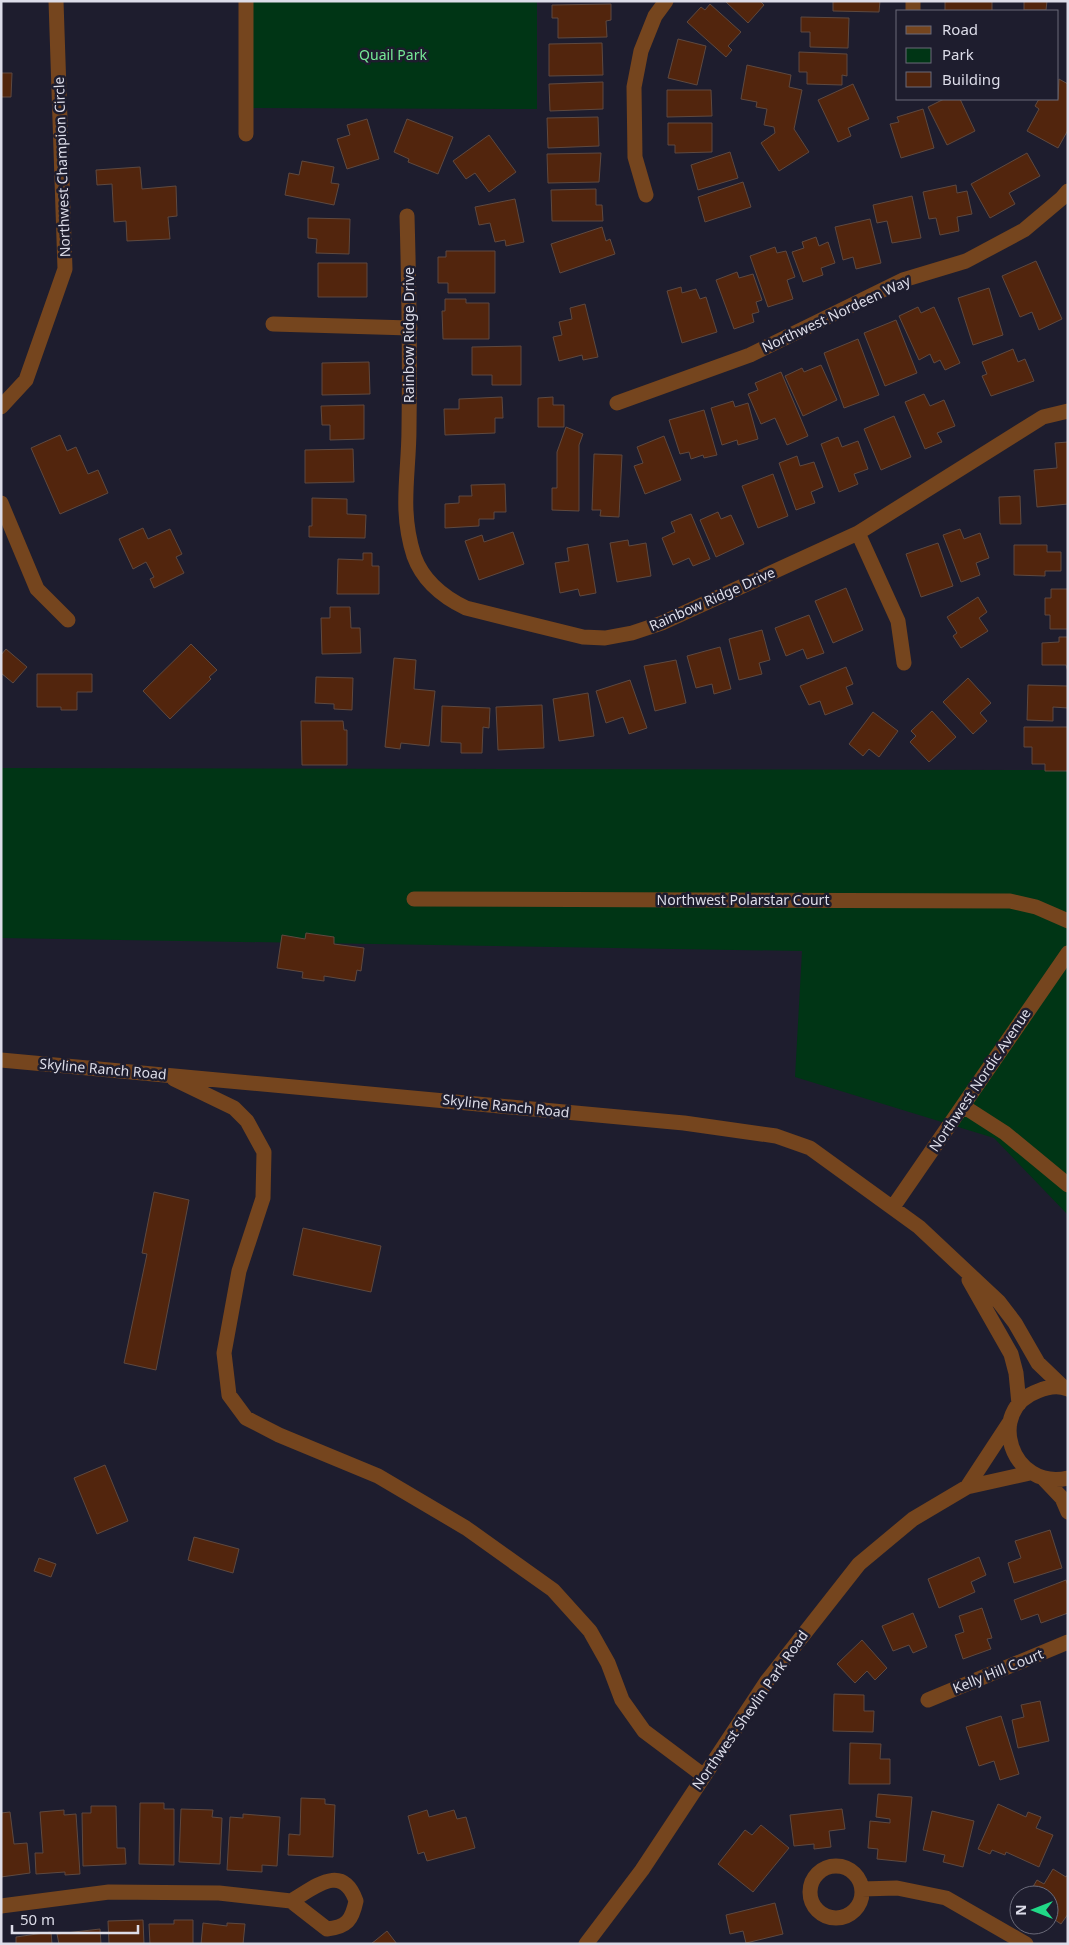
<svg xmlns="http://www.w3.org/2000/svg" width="1069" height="1945" font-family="'Noto Sans',sans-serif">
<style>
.green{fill:#003515}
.building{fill:#52250d;stroke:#5e4940}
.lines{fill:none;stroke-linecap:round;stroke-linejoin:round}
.minor{stroke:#75451e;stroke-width:15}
.labels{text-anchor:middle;stroke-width:5;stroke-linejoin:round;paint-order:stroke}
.park-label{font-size:14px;fill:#76e997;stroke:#1e1d2e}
.street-label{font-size:14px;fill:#dddde9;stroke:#1e1d2e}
</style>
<rect width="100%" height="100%" fill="#1e1d2e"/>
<path class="green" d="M249,1H537V109L249,108Z
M1,768L1068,770V1215L994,1138L795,1077L802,951L1,938Z"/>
<path class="building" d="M725,1H760L764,5L748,23Z
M833,1H880L879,12L833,11Z
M945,1H992V11H945Z
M1024,1H1047L1046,10H1024Z
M611,4V20L606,21L607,37L558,38V18H552V5Z
M710,4L741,32L728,46L732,50L726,57L687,22L701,7L705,10Z
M801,17L849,18L848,48L810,47V32H801Z
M678,39L706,46L697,85L668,78Z
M602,43L603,75L549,76V44Z
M799,52L847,54V76L842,75V85L807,84V72H799Z
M747,65L791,75L789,87L802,90L794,129L809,152L779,171L761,143L775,133L774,127L764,125L767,109L756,107L757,102L741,99Z
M1,73H12L11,97H1Z
M1059,79L1068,84V130L1058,148L1027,131L1039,109L1035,106L1039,99H1058Z
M603,82V109L550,111L549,84Z
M853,84L869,119L848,128L851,136L838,142L818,100Z
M667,90H711L712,116L667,117Z
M944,99H960L975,131L947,145L928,107Z
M923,109L934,148L901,158L890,124L899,122L897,117Z
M598,117L599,146L548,148L547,118Z
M367,119L379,159L347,169L337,139L350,135L347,125Z
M407,119L453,137L438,174L408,162L409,159L394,152Z
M668,123H712V152L675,153V145H668Z
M489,135L516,172L489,192L475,173L466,179L453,161Z
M730,152L738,178L698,190L691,165Z
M601,153L599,182L548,183L547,154Z
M1027,153L1040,176L1009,193L1015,204L990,218L971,184Z
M302,161L334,167L331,183L339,184L334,205L285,195L289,173L299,175Z
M140,167L142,189L176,186L177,216L168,217L170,239L127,241L126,221L114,222L112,184L97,185L96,170Z
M743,182L751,207L705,222L698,197Z
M956,185L957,193L967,191L972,214L957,217L959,231L940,235L936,218L929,219L923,192Z
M596,189V205H602L603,221H552L551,190Z
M912,196L921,238L892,243L887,221L877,223L873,205Z
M515,199L524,242L506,246L505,240L495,242L490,223L479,225L475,207Z
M308,218L350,219L349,254L316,253L317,239L308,238Z
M870,219L881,263L856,269L853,257L843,260L835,227Z
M602,227L606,241L610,239L615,254L560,273L551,244Z
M816,237L819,246L828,242L835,263L821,268L823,275L803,282L792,252L804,248L802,242Z
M775,247L777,253L786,251L795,277L787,280L793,299L768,307L750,256Z
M446,251H495V293H448V283H438V257H446Z
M1036,261L1062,319L1039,330L1032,312L1020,317L1002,276Z
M318,263H367V297H318Z
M737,272L739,278L753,274L762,300L756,302L759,312L752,314L754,322L734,329L716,280Z
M681,287L682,293L696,289L700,299L706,297L717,332L682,343L667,291Z
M989,288L1003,335L973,345L958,298Z
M445,299H466V303H489V339H443L442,311H445Z
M585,304L598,357L583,360L582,355L559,361L553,337L562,335L559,322L572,319L570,308Z
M918,307L921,313L934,307L960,363L945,370L940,360L934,363L930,354L919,360L899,316Z
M896,320L917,373L885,386L864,333Z
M858,339L879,395L844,408L824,353Z
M521,346V385H492V375H472V347Z
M1013,349L1018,362L1025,359L1034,381L991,396L982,376L987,374L982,362Z
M369,362L370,394L322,395V363Z
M821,365L837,400L803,416L785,376L802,368L804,372Z
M781,372L808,436L787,445L775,418L761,424L748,394L758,390L755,383Z
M924,394L930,406L944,400L955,426L937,433L942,442L925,449L905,402Z
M502,397L503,418H495V433L445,435L444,409H459V399Z
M553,397V405H564V427H538V398Z
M733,401L735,407L748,403L758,439L738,445L737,440L722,445L711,408Z
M364,405V439L330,440V425H322L321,406Z
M704,410L717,455L704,458L703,455L691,459L689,452L680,454L669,420Z
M894,416L911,457L881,470L864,429Z
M566,427L583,434L579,445V511L552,510V488H557V452Z
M60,435L67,451L76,447L88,474L98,470L108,493L60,514L31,448Z
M664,436L681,480L645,494L634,466L643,463L637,447Z
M838,437L842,447L858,441L868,469L854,474L858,484L839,492L821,444Z
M1068,442V504L1037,507L1034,470L1057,468L1055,443Z
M353,449L354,482L305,483V450Z
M594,454L622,455L619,517L600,516L601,510H592Z
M797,456L800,466L814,462L823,487L811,492L815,503L796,510L779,463Z
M773,474L788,516L758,528L742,486Z
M505,484L506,512H494V519H479V526L445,528V504L459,503V496H472L471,485Z
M1020,496L1021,524H1000L999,497Z
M312,498L347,499V514L366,515L365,538L309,537V526H312Z
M718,512L721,519L731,515L744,544L716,557L700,520Z
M691,514L710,559L693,566L689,558L673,565L662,538L675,532L671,522Z
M143,528L148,539L170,529L182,554L176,557L184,573L154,588L150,579L154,577L146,562L133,569L119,539Z
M960,529L964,539L980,533L989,558L976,563L980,575L961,582L943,535Z
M513,532L524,564L479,580L465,541L482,535L484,542Z
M628,540L629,546L646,543L651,576L617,582L610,543Z
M938,543L953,586L921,597L906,554Z
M588,544L596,593L580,596L578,589L560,593L555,563L569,561L567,548Z
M1014,545H1047V552H1061V571H1045V576L1014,575Z
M363,553H372V566H379V594H337L338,559L363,560Z
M846,588L863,630L833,643L815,601Z
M1051,589H1068V629H1050V615H1045V598H1051Z
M978,597L987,612L979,618L988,631L961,648L953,636L957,633L947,617Z
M330,607H350L351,628H360L361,653L322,654L321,618H330Z
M809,615L824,653L807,659L803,649L786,656L775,628Z
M762,630L770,660L759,663L762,674L739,680L729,639Z
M1059,637H1068V672L1066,665H1042V643L1059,642Z
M191,644L217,670L209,677L211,679L170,719L143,691Z
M720,647L731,689L714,694L712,684L696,688L687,656Z
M6,649L27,667L13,683L1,673V655Z
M394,658L416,660L414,689L435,691L429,746L401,743L400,749L385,747Z
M676,660L686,703L655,711L644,666Z
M846,667L853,684L846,687L853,704L825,715L820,701L809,705L800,686Z
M37,674H92V692H77V710H61V707H37Z
M316,677L353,678L352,710L334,709V704L315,703Z
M968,678L991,703L980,713L987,721L973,734L943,702Z
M630,680L647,728L629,734L623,717L606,723L596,691Z
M1028,685L1068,686V708L1053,707V721L1027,720Z
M588,693L594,736L559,741L553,699Z
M542,705L544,748L498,750L496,707Z
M442,706L490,708L489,728L483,727L482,753H461V743L441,742Z
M932,711L956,737L929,762L910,742L916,736L911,731Z
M873,712L898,731L879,757L869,749L863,756L849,744Z
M301,721H343L344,730H347V765H302Z
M1024,727H1068V771H1045V764H1032V747H1024Z
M306,933L334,937V944L364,948L361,971L357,970L355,981L324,976V981L302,978L303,972L277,968L282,935L305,939Z
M154,1192L189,1200L156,1370L124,1363L147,1254L142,1253Z
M303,1228L381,1246L371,1292L293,1275Z
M105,1465L128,1521L97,1534L74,1478Z
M1050,1530L1062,1568L1014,1583L1008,1563L1021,1558L1015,1541Z
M194,1537L239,1549L233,1573L188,1560Z
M979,1557L986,1575L971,1582L975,1592L939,1608L928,1579Z
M39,1558L56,1564L51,1577L34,1571Z
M1066,1580L1068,1586V1613L1041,1623L1038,1614L1021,1620L1014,1600Z
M982,1608L992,1638L987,1639L991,1649L963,1659L955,1635L964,1632L959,1616Z
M913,1613L927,1647L913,1653L909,1645L893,1651L882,1626Z
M862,1640L887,1668L875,1680L867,1671L855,1683L837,1664Z
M834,1694L864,1695V1711H874L873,1732L833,1731Z
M1040,1701L1049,1741L1018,1748L1012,1720L1024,1717L1021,1705Z
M1001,1716L1019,1774L1000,1780L994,1761L979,1766L966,1727Z
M850,1743L881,1744L880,1759H890V1784H849Z
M878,1794L912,1797L906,1862L877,1859L878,1849L868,1848L870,1821L890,1823V1819L876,1817Z
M301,1798L325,1799V1804L335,1805L333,1857L288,1855L289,1834L300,1835Z
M140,1803H164V1809H174V1865L139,1864Z
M998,1804L1026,1817L1028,1812L1041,1817L1036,1828L1053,1835L1039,1867L1006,1852L1005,1855L992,1850L990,1854L978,1849Z
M91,1806H116L117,1848H125L126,1864L83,1866L82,1813H91Z
M181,1809L213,1810L212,1817L222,1818L220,1864L179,1862Z
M842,1809L845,1829L829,1831L831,1847L814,1849V1844L794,1846L790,1815Z
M64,1810V1815L76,1814L80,1874L65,1875V1872L36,1874L35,1853H43L40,1812Z
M427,1810L429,1817L454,1810L457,1819L466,1817L475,1848L427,1861L424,1852L418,1854L408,1816Z
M932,1811L974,1821L963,1867L943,1862L945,1855L923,1850Z
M10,1812L14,1844L27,1843L30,1873L1,1877V1813Z
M243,1814L280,1817L277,1866L262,1865V1872L227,1870L230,1817L243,1818Z
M761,1825L789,1848L753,1892L718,1864L745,1830L752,1835Z
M1053,1869L1066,1877L1068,1874V1914L1061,1924L1049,1916V1895H1028L1037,1880L1044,1884Z
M775,1903L783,1934L746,1943L743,1931L730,1934L726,1915Z
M143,1920L144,1944H109L108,1921Z
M174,1920H193V1944H150L149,1924H174Z
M203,1923L227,1926V1923L245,1924L243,1944H201Z
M100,1929L101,1944H59L57,1934Z
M387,1931L397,1944H371Z
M51,1932L52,1944H16V1937Z"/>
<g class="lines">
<path class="minor" d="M913,11V1
M246,134V1
M646,195L635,157L634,87L641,51L655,16L666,1
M407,216C409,287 410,357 409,428C409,475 399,509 414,556C423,581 443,597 466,608L583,637L605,638L632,633L662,623L858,533L1043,417L1068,411
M273,324L410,328
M617,403L750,355L903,280L966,261L1024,230L1062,198L1068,191
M1,407L26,380L65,269L56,1
M1,503L37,589L68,620
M858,533L898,621L904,663
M414,899L1010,901L1036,907L1068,921
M1,1060L684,1123L776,1136L810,1148L919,1227L999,1302L1015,1323L1038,1363L1063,1387
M174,1079L234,1108L247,1121L264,1152L263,1198L239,1271L224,1353L229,1395L246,1418L279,1435L378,1476L466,1528L553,1590L590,1631L608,1663L622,1700L644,1731L704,1776
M963,1106L1005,1133L1068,1185
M893,1207L1068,953
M969,1280L1011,1354L1016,1373L1019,1404
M1068,1389C1058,1385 1047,1387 1038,1391C985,1410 1011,1491 1068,1478
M1044,1479L1062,1498L1068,1512
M967,1487L1009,1423
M928,1700L1068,1642
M810 1892a26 26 0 1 1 52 0a26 26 0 1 1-52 0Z
M862,1889L897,1888L946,1898L1026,1944
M1,1906L109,1892L219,1893L291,1901L327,1929C347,1927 352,1920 356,1901C342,1861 313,1889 291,1901
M586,1944L642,1870L767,1681L859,1564L913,1519L967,1487L1030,1473"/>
</g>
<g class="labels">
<g class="park-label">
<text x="393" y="60">Quail Park</text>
</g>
<g class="street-label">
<text transform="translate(62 167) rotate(-92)" y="5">Northwest Champion Circle</text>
<text transform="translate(836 314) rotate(-25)" y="5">Northwest Nordeen Way</text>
<text transform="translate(409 335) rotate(-90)" y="5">Rainbow Ridge Drive</text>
<text transform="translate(712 599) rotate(-24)" y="5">Rainbow Ridge Drive</text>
<text x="743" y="905">Northwest Polarstar Court</text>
<text transform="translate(103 1069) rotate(5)" y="5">Skyline Ranch Road</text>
<text transform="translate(980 1080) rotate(-56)" y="5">Northwest Nordic Avenue</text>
<text transform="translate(506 1106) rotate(6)" y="5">Skyline Ranch Road</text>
<text transform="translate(998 1671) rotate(-22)" y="5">Kelly Hill Court</text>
<text transform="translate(750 1710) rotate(-55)" y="5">Northwest Shevlin Park Road</text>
</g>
</g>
<rect width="1069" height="1945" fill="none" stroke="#dddde9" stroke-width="5"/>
<rect x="896" y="10" width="162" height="90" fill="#1e1d2e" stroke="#6a6a79"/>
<rect x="906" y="26" width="25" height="8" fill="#75451e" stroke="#6a6a79"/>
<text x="942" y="35" font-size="15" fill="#dddde9">Road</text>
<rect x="906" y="48" width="25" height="15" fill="#003515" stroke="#6a6a79"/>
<text x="942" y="60" font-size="15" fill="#dddde9">Park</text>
<rect x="906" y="72" width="25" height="15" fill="#52250d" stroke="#6a6a79"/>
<text x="942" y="85" font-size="15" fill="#dddde9">Building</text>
<g transform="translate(1034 1910) rotate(270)"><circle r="24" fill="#1e1d2e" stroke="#6a6a79"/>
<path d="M0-4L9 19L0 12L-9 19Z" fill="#21d887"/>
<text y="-8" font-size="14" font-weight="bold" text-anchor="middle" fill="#dddde9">N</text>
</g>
<path d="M12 1925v8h126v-8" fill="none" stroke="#dddde9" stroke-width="2.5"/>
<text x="20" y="1925" font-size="15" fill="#dddde9" stroke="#1e1d2e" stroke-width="4" paint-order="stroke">50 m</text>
</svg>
